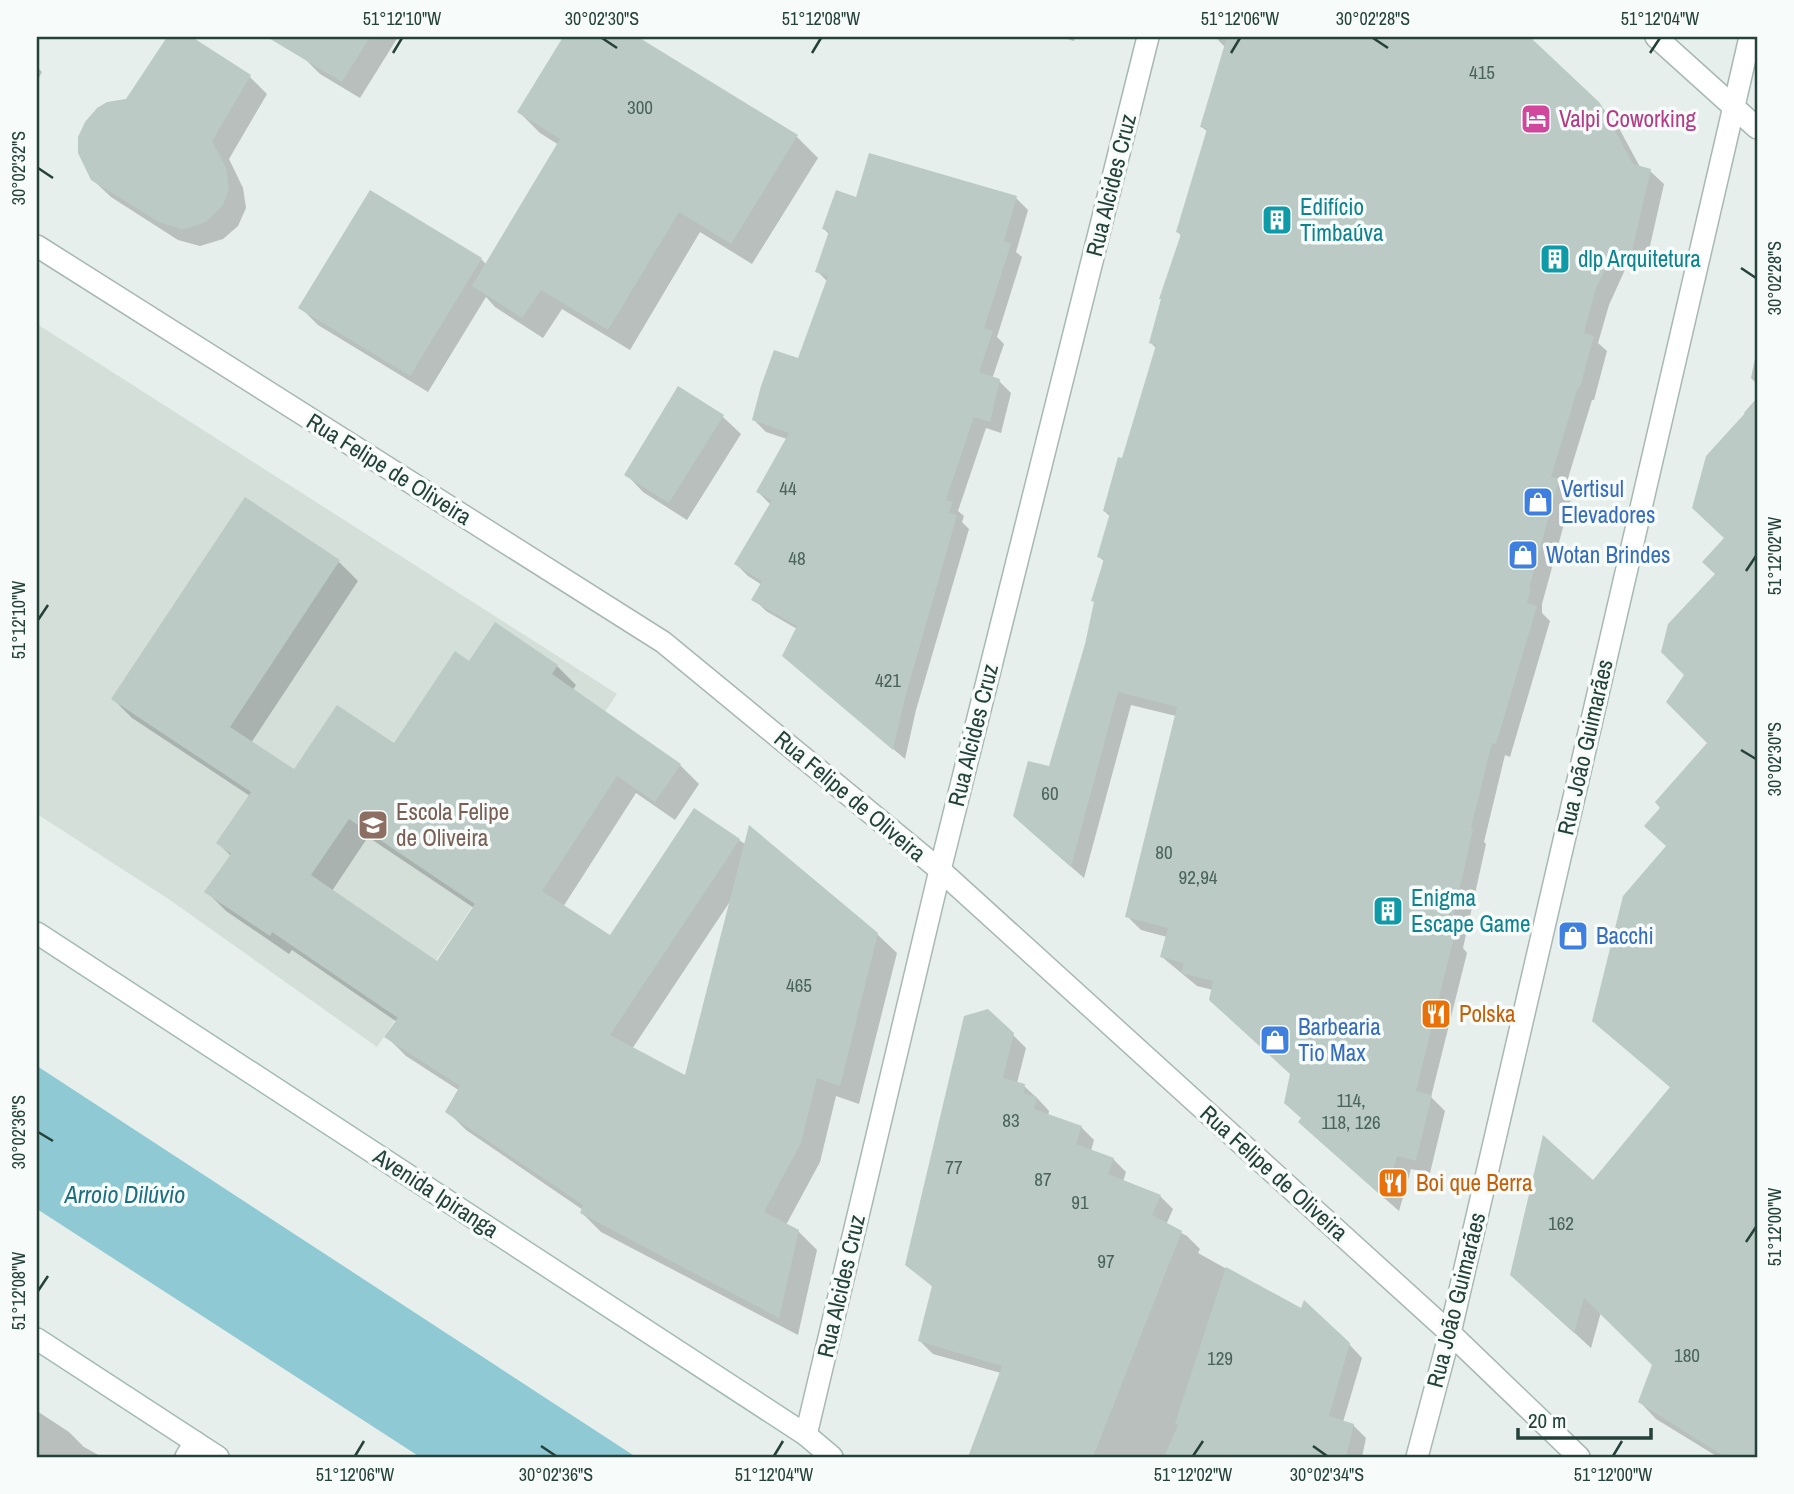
<svg xmlns="http://www.w3.org/2000/svg" width="1794" height="1494" font-family="'Archivo Narrow',sans-serif">
<style>
.built{fill:#d4dfda}
.water{fill:#8ec9d4}
.shadow{fill:#0003;fill-rule:evenodd}
.building{fill:#bbcac4;fill-rule:evenodd}
.lines{fill:none;stroke-linecap:round;stroke-linejoin:round}
.minor-casing{stroke:#a8b8b2;stroke-width:24}
.tertiary-casing{stroke:#a8b8b2;stroke-width:24}
.secondary-casing{stroke:#a4bbb3;stroke-width:24}
.minor{stroke:#fff;stroke-width:21}
.tertiary{stroke:#fff;stroke-width:21}
.secondary{stroke:#fff;stroke-width:21}
.ticks{fill:none;stroke:#24423a;stroke-width:2.5}
.labels{text-anchor:middle;stroke-width:7;stroke-linejoin:round;paint-order:stroke}
.number-label{font-size:19px;fill:#4a645c}
.hotel-label{font-size:23px;fill:#b23c85;stroke:#f7fbf9;text-anchor:start}
.street-label{font-size:23px;fill:#24423a;stroke:#f7fbf9}
.culture-label{font-size:23px;fill:#0d838f;stroke:#f7fbf9;text-anchor:start}
.shop-label{font-size:23px;fill:#366cbe;stroke:#f7fbf9;text-anchor:start}
.education-label{font-size:23px;fill:#785e54;stroke:#f7fbf9;text-anchor:start}
.food-label{font-size:23px;fill:#c56008;stroke:#f7fbf9;text-anchor:start}
.water-label{font-size:24px;font-style:italic;fill:#1c6f80;stroke:#f7fbf9}
.neatline{fill:none;stroke:#24423a;stroke-width:2.5}
.ticks-label{font-size:18px;text-anchor:middle;fill:#24423a}
</style>
<rect width="100%" height="100%" fill="#e6efeb"/>
<path class="built" d="M37,324L617,694L377,1047L170,900L37,814Z"/>
<path class="water" d="M37,1066L636,1457H420L37,1209Z"/>
<path class="shadow" d="M169,37H189L250,77L267,94L229,159L243,188L246,208L238,226L223,239L200,246L178,240L111,197L92,179L128,100Z
M314,37H398L360,98L320,74L302,56Z
M565,37H635L797,137L818,158L752,264L700,232L630,350L562,309L543,338L495,307L486,297L428,392L318,325L300,307L481,259L487,265L559,145L540,133L519,112Z
M1060,37H1075L1074,41Z
M1219,37H1527L1614,119L1640,167L1650,171L1664,184L1645,268L1628,263L1609,305L1598,343L1607,351L1594,400H1592L1565,488L1572,495L1542,604V613L1550,621L1510,757L1505,755L1484,842L1486,844L1463,948L1467,953L1431,1097L1445,1111L1430,1173L1411,1169L1399,1211L1314,1136L1303,1119L1291,1074L1213,990L1197,986L1162,957L1167,937L1141,930L1127,916L1176,716L1131,705L1084,878L1029,830L1051,768L1087,645L1105,562L1099,557L1111,517L1104,511L1123,460L1156,348L1151,343L1182,237L1178,232L1208,132L1202,127L1226,48L1218,40Z
M37,67L42,72L37,81Z
M1016,198L1028,210L1016,252L1022,257L997,337L1004,344L992,379L999,381L1011,393L1001,433L986,428L958,511L964,516L962,522L969,529L916,710L905,759L784,656L797,629L766,611L754,599L762,585L748,576L736,564L771,505L758,492L787,439L766,432L754,420L799,361L828,282L817,271L829,234L824,229L857,199Z
M1757,349V384L1751,378Z
M1757,398V1457H1718L1656,1419L1640,1402L1654,1364L1601,1312L1591,1348L1529,1291L1593,1182L1671,1088L1594,1020L1710,743L1687,675L1726,539L1746,415L1744,413Z
M723,417L741,434L687,520L643,492L626,474Z
M339,562L358,581L251,743L294,772L394,746L470,664L557,666L576,685L572,691L680,765L699,784L675,820L636,793L563,907L610,938L739,840L877,934L897,953L859,1104L836,1096L820,1162L786,1225L798,1231L817,1250L798,1335L601,1232L582,1213L583,1210L466,1130L447,1111L460,1091L406,1056L387,1037L397,1022L292,950L289,954L226,911L207,892L231,856L218,843L250,796L132,718L113,699ZM368,837L474,908L437,963L332,891ZM731,900L687,1078L632,1049Z
M1013,1035L1026,1048L1017,1083L1024,1086L1038,1099L1049,1111L1048,1116L1081,1127L1094,1140L1091,1151L1113,1159L1126,1172L1123,1182L1160,1196L1173,1209L1166,1225L1187,1236L1200,1249L1198,1253L1302,1311L1349,1344L1362,1358L1343,1422L1353,1425L1366,1438L1362,1457H970L1001,1373L933,1354L920,1341L934,1288L907,1264Z
M37,1411L69,1432L84,1447L102,1457H37Z"/>
<path class="building" d="M167,37H192L251,75L212,141L226,168L229,190L223,205L206,222L188,228L181,229L159,222L91,180L78,153V137L85,122L97,108L107,102L126,99Z
M267,37H370L342,82Z
M563,37H638L798,135L731,244L679,212L608,330L541,290L522,318L472,286L560,139L517,112Z
M1227,37H1530L1600,103L1633,164L1651,169L1631,255L1614,250L1595,291L1584,333L1594,336L1580,387H1578L1551,477L1559,479L1529,589L1531,590L1527,603L1537,606L1496,744L1492,743L1471,828L1473,829L1449,936L1454,937L1416,1091L1432,1095L1416,1161L1397,1156L1385,1199L1298,1122L1301,1118L1284,1103L1290,1074L1209,1000L1213,981L1181,973L1184,963L1160,957L1168,928L1125,917L1177,707L1118,692L1071,867L1013,816L1028,761L1049,766L1085,644L1094,602L1091,601L1104,559L1097,557L1110,513L1103,511L1118,457L1122,458L1156,345L1149,343L1161,299H1159L1181,234L1176,232L1207,129L1200,127Z
M869,153L1017,196L1004,241L1011,244L984,328L993,331L979,372L1000,379L990,422L974,417L946,500L953,502L949,513L957,515L905,698L893,750L782,656L797,626L751,600L762,581L734,564L772,500L756,492L789,433L752,420L761,386L774,350L798,358L828,276L815,272L829,231L822,229L836,190L856,197Z
M370,190L482,258L410,376L298,308Z
M678,386L724,415L669,503L624,475Z
M1757,400V1457H1725L1638,1402L1652,1365L1584,1298L1574,1333L1510,1275L1543,1135L1593,1180L1670,1087L1592,1021L1623,896L1666,846L1644,826L1660,808L1655,802L1707,743L1666,702L1684,675L1661,652L1668,624L1715,574L1702,562L1724,538L1692,508L1706,456Z
M245,497L340,560L230,727L294,769L337,705L394,743L455,651L469,661L495,622L558,665L552,674L681,764L655,802L617,776L542,891L610,935L694,808L740,839L610,1035L685,1075L749,825L878,933L840,1086L817,1078L801,1143L764,1212L799,1230L779,1318L580,1213L583,1205L445,1112L460,1086L384,1037L398,1018L272,932L270,936L204,892L231,854L216,843L251,792L111,699ZM349,819L475,904L437,961L311,875Z
M988,1009L1014,1033L1003,1078L1025,1084L1024,1093L1037,1097L1034,1109L1082,1126L1076,1144L1114,1158L1108,1174L1161,1195L1152,1215L1182,1231L1093,1457H968L1002,1366L918,1341L932,1286L905,1265L964,1016Z
M1226,1267L1301,1308L1304,1300L1350,1343L1329,1416L1354,1424L1346,1457H1164L1178,1425L1175,1423Z"/>
<g class="lines">
<g class="minor-casing">
<path id="minor" d="M186,1457L195,1442"/>
</g>
<g class="tertiary-casing">
<path id="tertiary" d="M1656,37L1757,128
M37,246L663,642L940,870L1450,1333L1579,1457
M806,1435L940,870L1148,37
M1417,1457L1450,1333L1750,37"/>
</g>
<g class="secondary-casing">
<path id="secondary" d="M37,933L806,1435L832,1457
M37,1339L218,1457"/>
</g>
<use href="#minor" class="minor"/>
<use href="#tertiary" class="tertiary"/>
<use href="#secondary" class="secondary"/>
</g>
<path class="ticks" d="M602,38L617,48M1373,38L1388,48M393,53L402,38M812,53L821,38M1231,53L1240,38M1650,53L1660,38M38,168L53,178M1741,268L1756,278M1746,571L1756,556M38,620L48,605M1741,750L1756,759M38,1132L53,1141M1746,1242L1756,1227M38,1291L48,1276M541,1446L556,1456M1313,1446L1327,1456M355,1456L364,1441M774,1456L783,1441M1193,1456L1203,1441M1613,1456L1622,1441"/>
<defs>
<g id="hotel-square" transform="scale(1.575)"><rect x="-9" y="-9" width="18" height="18" rx="4" fill="#d1479c" stroke="#f7fbf9"/><path d="M-6-4.5h1.5V1H6V5H4.5V3h-9V5H-6ZM-4 0a1.8 1.8 0 1 1 3.6 0ZM.5 0V-2.5h3Q6-2.5 6 0Z" fill="#fff"/></g>
<g id="building-square" transform="scale(1.575)"><rect x="-9" y="-9" width="18" height="18" rx="4" fill="#0f9aa8" stroke="#f7fbf9"/><path d="M-4-6H4V6H1V3H-1V6H-4ZM-2.5-4.3h1.7v1.8h-1.7ZM.8-4.3h1.7v1.8H.8ZM-2.5-1h1.7V.8h-1.7ZM.8-1h1.7V.8H.8Z" fill="#fff"/></g>
<g id="shop-square" transform="scale(1.575)"><rect x="-9" y="-9" width="18" height="18" rx="4" fill="#3f7fe0" stroke="#f7fbf9"/><path d="M-5-2.5h2.3a2.7 3.5 0 0 1 5.4 0H5L5.5 6h-11ZM-1.5-2.5h3a1.5 2.3 0 0 0-3 0Z" fill="#fff"/></g>
<g id="school-square" transform="scale(1.575)"><rect x="-9" y="-9" width="18" height="18" rx="4" fill="#8d6e63" stroke="#f7fbf9"/><path d="M0-5L7-2L0 1L-7-2ZM-4 1L0 2.5L4 1V4Q0 6-4 4Z" fill="#fff"/></g>
<g id="restaurant-square" transform="scale(1.575)"><rect x="-9" y="-9" width="18" height="18" rx="4" fill="#e8710a" stroke="#f7fbf9"/><path d="M-5-6h1v4h1v-4h1v4h1v-4h1v5L-1.5 .5V6h-2V.5L-5-1ZM5-6V6H3V1.5H1.5Q1.5-4 5-6Z" fill="#fff"/></g>
</defs>
<g fill-rule="evenodd">
<use href="#hotel-square" x="1536" y="119"/>
<use href="#building-square" x="1277" y="220"/>
<use href="#building-square" x="1555" y="259"/>
<use href="#shop-square" x="1538" y="502"/>
<use href="#shop-square" x="1523" y="555"/>
<use href="#school-square" x="373" y="825"/>
<use href="#building-square" x="1388" y="911"/>
<use href="#shop-square" x="1573" y="936"/>
<use href="#restaurant-square" x="1436" y="1014"/>
<use href="#shop-square" x="1275" y="1040"/>
<use href="#restaurant-square" x="1393" y="1183"/>
</g>
<g class="labels">
<g class="number-label">
<text x="1482" y="79">415</text>
<text x="640" y="114">300</text>
<text x="788" y="495">44</text>
<text x="797" y="565">48</text>
<text x="888" y="687">421</text>
<text x="1050" y="800">60</text>
<text x="1164" y="859">80</text>
<text x="1198" y="884">92,94</text>
<text x="799" y="992">465</text>
<text x="1351" y="1107">114,<tspan x="1351" dy="22">118, 126</tspan></text>
<text x="1011" y="1127">83</text>
<text x="954" y="1174">77</text>
<text x="1043" y="1186">87</text>
<text x="1080" y="1209">91</text>
<text x="1561" y="1230">162</text>
<text x="1106" y="1268">97</text>
<text x="1687" y="1362">180</text>
<text x="1220" y="1365">129</text>
</g>
<g class="hotel-label">
<text x="1559" y="127">Valpi Coworking</text>
</g>
<g class="street-label">
<text transform="translate(1111 185) rotate(-76)" y="8">Rua Alcides Cruz</text>
<text transform="translate(389 469) rotate(32)" y="8">Rua Felipe de Oliveira</text>
<text transform="translate(973 735) rotate(-76)" y="8">Rua Alcides Cruz</text>
<text transform="translate(1585 747) rotate(-77)" y="8">Rua João Guimarães</text>
<text transform="translate(850 796) rotate(40)" y="8">Rua Felipe de Oliveira</text>
<text transform="translate(1274 1173) rotate(42)" y="8">Rua Felipe de Oliveira</text>
<text transform="translate(436 1193) rotate(33)" y="8">Avenida Ipiranga</text>
<text transform="translate(841 1286) rotate(-77)" y="8">Rua Alcides Cruz</text>
<text transform="translate(1456 1300) rotate(-76)" y="8">Rua João Guimarães</text>
</g>
<g class="culture-label">
<text x="1300" y="215">Edifício<tspan x="1300" dy="26">Timbaúva</tspan></text>
<text x="1578" y="267">dlp Arquitetura</text>
<text x="1411" y="906">Enigma<tspan x="1411" dy="26">Escape Game</tspan></text>
</g>
<g class="shop-label">
<text x="1561" y="497">Vertisul<tspan x="1561" dy="26">Elevadores</tspan></text>
<text x="1546" y="563">Wotan Brindes</text>
<text x="1596" y="944">Bacchi</text>
<text x="1298" y="1035">Barbearia<tspan x="1298" dy="26">Tio Max</tspan></text>
</g>
<g class="education-label">
<text x="396" y="820">Escola Felipe<tspan x="396" dy="26">de Oliveira</tspan></text>
</g>
<g class="food-label">
<text x="1459" y="1022">Polska</text>
<text x="1416" y="1191">Boi que Berra</text>
</g>
<g class="water-label">
<text x="125" y="1203">Arroio Dilúvio</text>
</g>
</g>
<rect width="1794" height="1494" fill="none" stroke="#f7fbf9" stroke-width="77"/>
<path d="M1518 1428v10h133v-10" fill="none" stroke="#24423a" stroke-width="3.5"/>
<text x="1528" y="1428" font-size="21" fill="#24423a" stroke="#f7fbf9" stroke-width="5" paint-order="stroke">20 m</text>
<rect x="38" y="38" width="1718" height="1418" class="neatline"/>
<g class="ticks-label">
<text x="402" y="25">51°12'10"W</text>
<text x="602" y="25">30°02'30"S</text>
<text x="821" y="25">51°12'08"W</text>
<text x="1240" y="25">51°12'06"W</text>
<text x="1373" y="25">30°02'28"S</text>
<text x="1660" y="25">51°12'04"W</text>
<text transform="translate(19 168) rotate(-90)" y="6">30°02'32"S</text>
<text transform="translate(1775 278) rotate(-90)" y="6">30°02'28"S</text>
<text transform="translate(1775 556) rotate(-90)" y="6">51°12'02"W</text>
<text transform="translate(19 620) rotate(-90)" y="6">51°12'10"W</text>
<text transform="translate(1775 759) rotate(-90)" y="6">30°02'30"S</text>
<text transform="translate(19 1132) rotate(-90)" y="6">30°02'36"S</text>
<text transform="translate(1775 1227) rotate(-90)" y="6">51°12'00"W</text>
<text transform="translate(19 1291) rotate(-90)" y="6">51°12'08"W</text>
<text x="355" y="1481">51°12'06"W</text>
<text x="556" y="1481">30°02'36"S</text>
<text x="774" y="1481">51°12'04"W</text>
<text x="1193" y="1481">51°12'02"W</text>
<text x="1327" y="1481">30°02'34"S</text>
<text x="1613" y="1481">51°12'00"W</text>
</g>
</svg>
